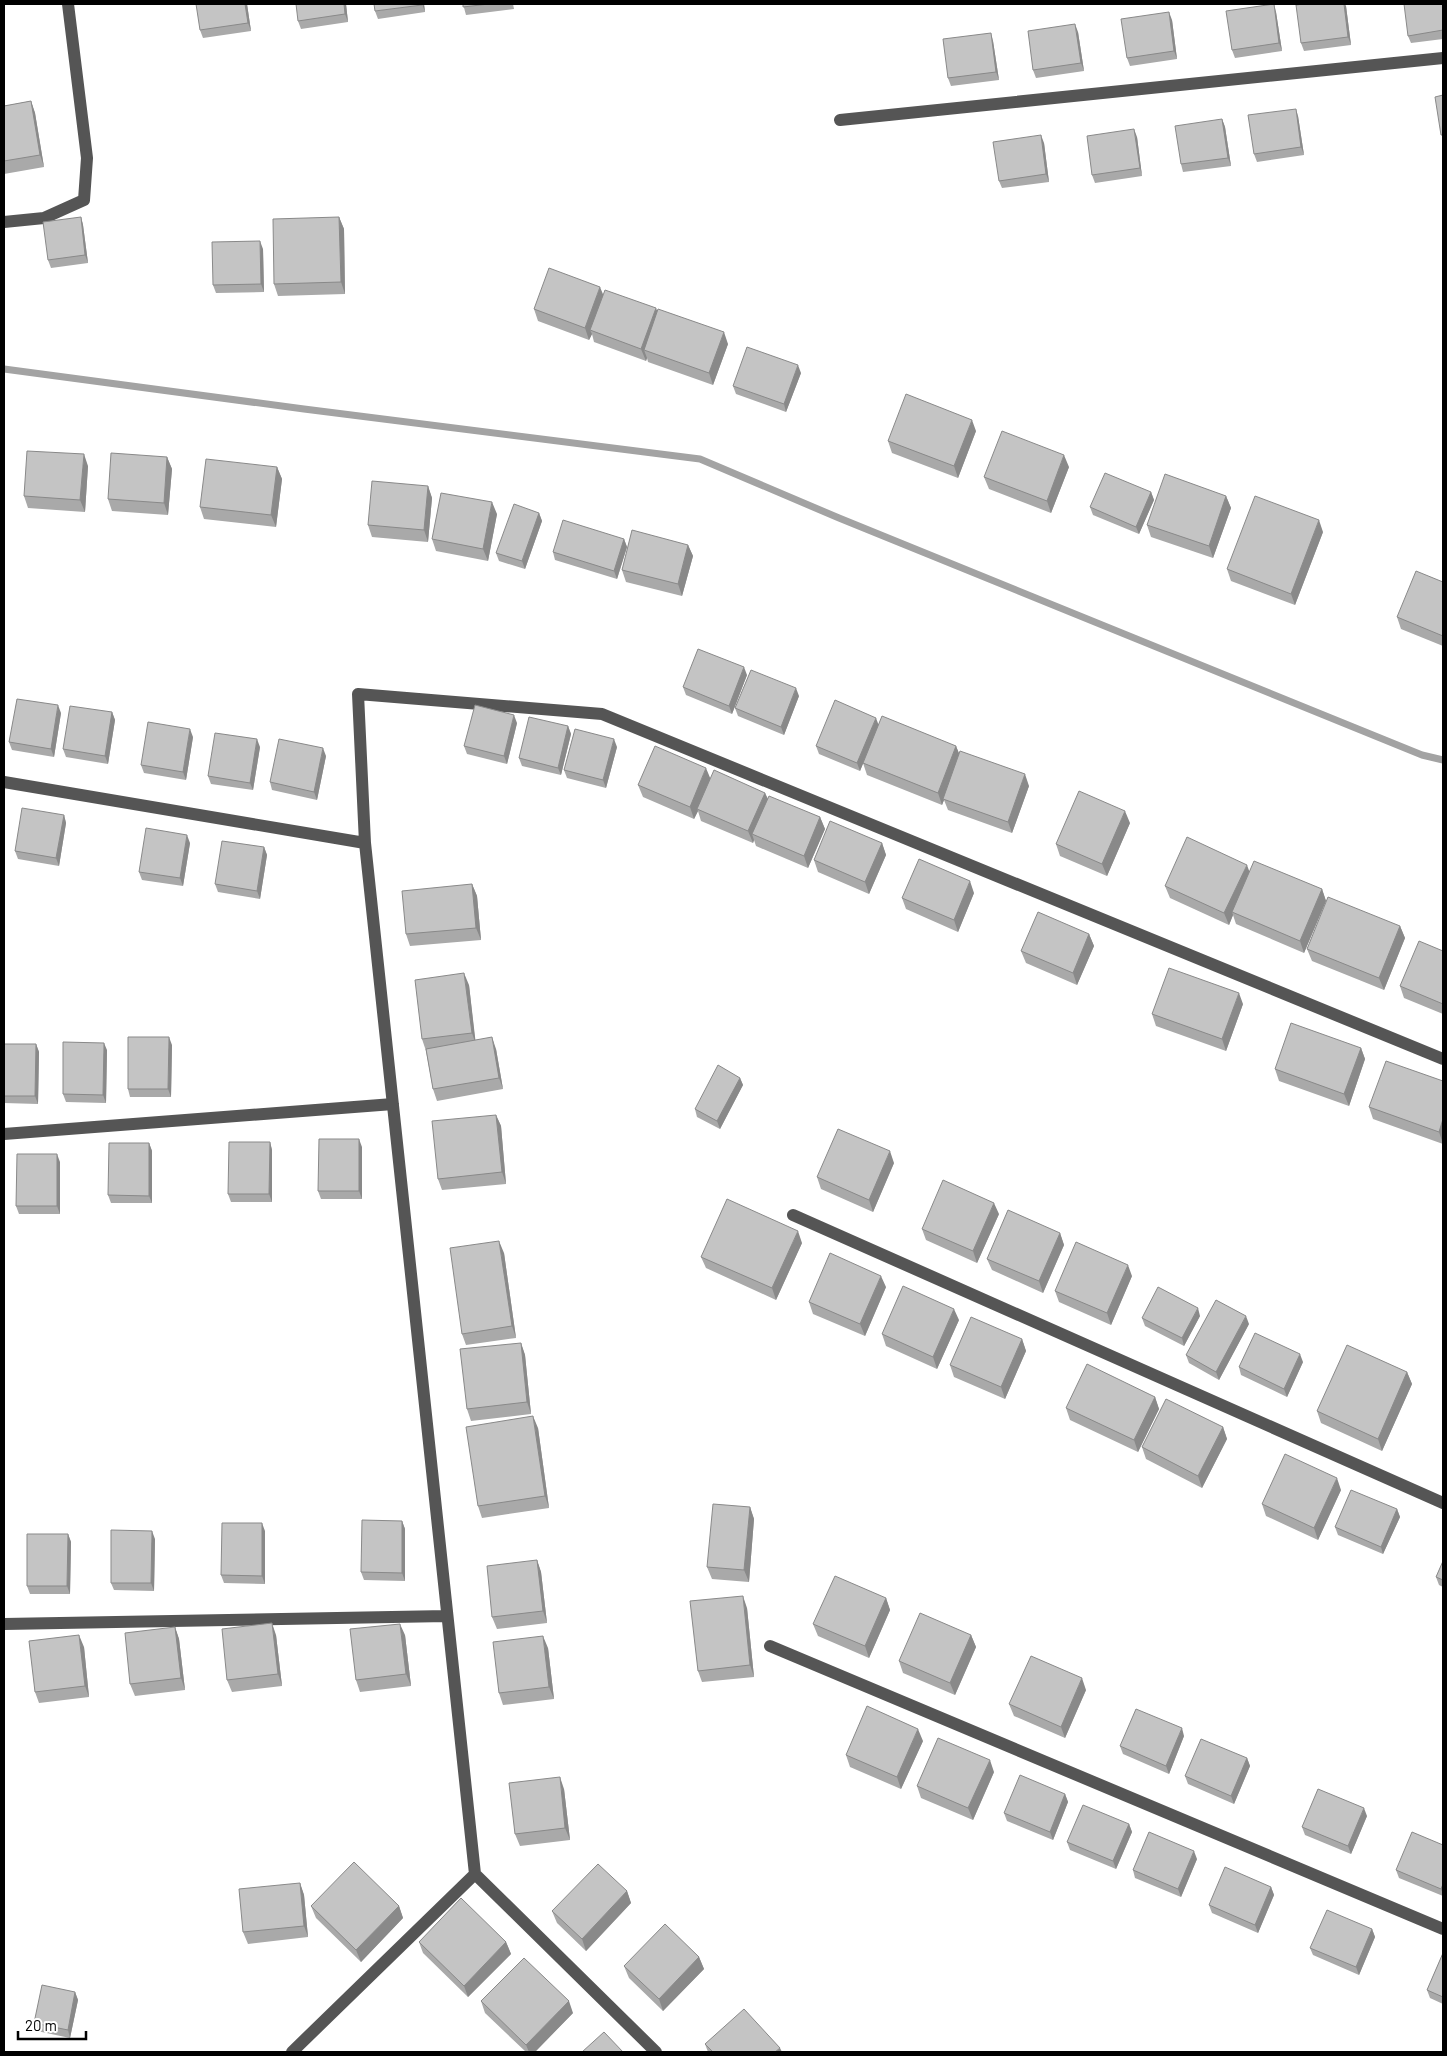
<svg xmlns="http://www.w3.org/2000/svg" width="1447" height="2056" font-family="Barlow,sans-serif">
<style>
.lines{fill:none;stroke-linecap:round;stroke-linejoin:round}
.stream{stroke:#a3a3a3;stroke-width:7}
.minor{stroke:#555;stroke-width:12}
.wall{fill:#a9a9a9}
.shaded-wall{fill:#898989}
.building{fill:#c4c4c4;stroke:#898989}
</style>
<rect width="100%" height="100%" fill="#fff"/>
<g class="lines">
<path class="stream" d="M4,369L304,409L700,459L839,518L1422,755L1443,760"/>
<path class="minor" d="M840,120L1443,58
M4,222L44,218L84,200L87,158L68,4
M4,782L365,843
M4,1134L393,1104
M793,1215L1443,1503
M4,1624L447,1616
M770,1646L1443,1929
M292,2052L475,1874
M656,2052L475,1874L365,843L358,694L602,714L1443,1059"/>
</g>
<path class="wall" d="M247,4L251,31L203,38L200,30Z
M346,4L348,22L301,29L298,21Z
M424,4L425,12L378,19L375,11Z
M463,4H513L514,9L466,15Z
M1443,4V39L1411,43L1408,36Z
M1346,6L1351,45L1304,51L1301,43Z
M1276,12L1282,51L1235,58L1232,50Z
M1172,20L1177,59L1130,66L1127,58Z
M1078,32L1084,71L1036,78L1033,70Z
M993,41L999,80L951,86L948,78Z
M31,101L35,113L44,167L4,174V106Z
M1298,116L1304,155L1257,162L1254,154Z
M1222,119L1225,127L1231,166L1183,172L1181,164Z
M1137,137L1142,176L1095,183L1092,175Z
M1044,143L1049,182L1002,188L999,181Z
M81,217L83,225L88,263L51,268L48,260Z
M339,217L344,229L345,294L278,296L274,284Z
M263,249L264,292L216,293L213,285Z
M603,295L657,311L728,344L713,385L648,362L647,358L646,361L594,342L592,334L589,340L538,321L534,309Z
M801,373L786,412L736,394L733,386Z
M976,431L958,478L892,453L888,441Z
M167,457L172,469L168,515L112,511L108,499Z
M88,466L85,512L28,508L24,496Z
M277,467L282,479L276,527L204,519L200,507Z
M1069,467L1051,513L989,489L984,477Z
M428,486L432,498L428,542L372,537L368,525Z
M1151,492L1154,500L1139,534L1093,515L1090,507Z
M1226,496L1231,508L1213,558L1151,537L1147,525Z
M539,513L542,521L525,569L499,561L496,553Z
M497,514L488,561L436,551L432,539Z
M1323,532L1295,605L1231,581L1227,569Z
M624,539L627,547L617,579L555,560L553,552Z
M688,545L693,556L682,596L626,582L622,570Z
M1443,582V646L1401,629L1397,617Z
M747,675L732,714L686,695L683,687Z
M799,696L784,735L738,716L735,708Z
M112,712L115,720L108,764L66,757L63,749Z
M61,713L54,757L12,750L9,742Z
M517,723L507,764L467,754L464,746Z
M879,725L956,746L959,754L1029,786L1012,833L948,810L944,800L942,805L867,775L863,763L860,771L819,754L816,746Z
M568,726L571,734L561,775L522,766L519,758Z
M193,737L186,780L144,773L141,765Z
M260,747L253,790L211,784L208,776Z
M617,747L606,788L567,778L564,770Z
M326,756L317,800L272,790L270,782Z
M710,779L765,793L768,799L820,817L825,829L808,868L756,846L754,840L753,843L701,821L698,811L694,819L643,797L638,785Z
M64,815L66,823L59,866L18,859L15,851Z
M1130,823L1107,876L1060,856L1056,844Z
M190,843L183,886L142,880L139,872Z
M882,843L886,855L869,894L818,872L814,860Z
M264,847L267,855L260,899L218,892L215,884Z
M1249,872L1322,889L1326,901L1304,953L1236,924L1233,915L1229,925L1170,898L1165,886Z
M472,884L477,896L481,940L410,946L406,934Z
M974,893L958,932L906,909L902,898Z
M1400,926L1405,938L1384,990L1312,961L1307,949Z
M1089,934L1094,946L1077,985L1026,963L1021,951Z
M1443,951V1014L1404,998L1400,986Z
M469,985L475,1040L496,1049L503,1089L437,1101L433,1089L426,1051L422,1039Z
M1243,1004L1226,1051L1156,1026L1152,1014Z
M4,1044H36L39,1052L38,1104L4,1103Z
M172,1045L171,1097H130L128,1089Z
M1361,1048L1365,1059L1349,1106L1279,1081L1275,1069Z
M107,1050L106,1103L66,1102L63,1094Z
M740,1078L743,1085L720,1129L697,1117L695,1109Z
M1443,1081V1144L1373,1119L1369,1107Z
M496,1115L501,1126L506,1184L442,1190L438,1179Z
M270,1142L272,1150V1202H231L228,1194Z
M149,1143L152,1151V1203H111L108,1195Z
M362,1147V1199H321L318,1191Z
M60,1162V1214H19L16,1206Z
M894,1163L873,1212L821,1189L817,1177Z
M999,1214L977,1263L926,1240L922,1229Z
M1060,1233L1064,1245L1043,1293L992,1270L987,1259Z
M802,1243L776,1300L706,1268L701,1257Z
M504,1253L516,1338L466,1345L462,1334Z
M1132,1276L1111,1325L1059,1302L1055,1291Z
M886,1287L865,1336L813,1314L809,1302Z
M1200,1316L1184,1346L1145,1326L1142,1318Z
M959,1320L937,1369L886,1346L882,1334Z
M1249,1324L1219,1380L1189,1363L1186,1355Z
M1022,1339L1026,1351L1005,1399L954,1377L950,1365Z
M521,1343L525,1355L531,1414L471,1421L467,1409Z
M1303,1362L1287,1397L1241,1375L1239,1367Z
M1407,1372L1412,1384L1382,1451L1321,1423L1317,1411Z
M1155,1397L1159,1409L1138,1452L1070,1420L1066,1408Z
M1223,1427L1227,1439L1202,1488L1146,1459L1142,1447Z
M538,1428L549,1508L482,1518L478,1506Z
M1341,1490L1318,1540L1266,1516L1262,1504Z
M750,1507L754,1519L749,1582L712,1579L707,1567Z
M1397,1509L1400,1517L1383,1554L1338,1535L1335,1527Z
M402,1521L405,1529V1581L364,1580L361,1572Z
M265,1531V1584L224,1583L221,1575Z
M68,1534L71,1542L70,1594H30L27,1586Z
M155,1539L154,1591L114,1590L111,1583Z
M537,1560L541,1572L547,1623L497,1629L492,1617Z
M1443,1561V1587L1439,1585L1436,1577Z
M886,1598L890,1610L869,1658L818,1636L813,1624Z
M747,1608L754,1677L702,1682L698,1671Z
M175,1627L179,1639L185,1690L135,1696L130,1684Z
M276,1635L282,1686L232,1692L227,1680Z
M405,1635L411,1686L360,1692L356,1680Z
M971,1635L976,1647L955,1695L903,1673L899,1661Z
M84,1647L89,1697L39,1703L35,1692Z
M548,1648L554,1699L503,1705L499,1693Z
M1086,1690L1065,1738L1014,1716L1009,1704Z
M1184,1736L1169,1774L1123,1754L1120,1746Z
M923,1741L901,1789L850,1767L846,1755Z
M1247,1758L1250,1766L1234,1804L1188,1784L1185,1776Z
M994,1772L973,1820L921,1798L917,1786Z
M564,1789L570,1840L520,1846L515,1834Z
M1065,1794L1068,1802L1053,1840L1007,1821L1004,1813Z
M1367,1816L1351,1854L1305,1835L1302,1827Z
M1129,1824L1132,1832L1116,1869L1070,1850L1067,1842Z
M1443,1845V1896L1399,1878L1396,1870Z
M1197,1859L1181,1897L1135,1878L1133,1870Z
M300,1883L304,1895L308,1937L248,1944L243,1932Z
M1271,1887L1274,1895L1258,1933L1212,1913L1209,1905Z
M627,1891L631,1903L586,1951L557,1923L552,1911Z
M311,1906H399L403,1918L361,1962L316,1918Z
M1372,1929L1375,1937L1359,1975L1313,1955L1310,1948Z
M419,1942H506L511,1954L468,1997L423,1953Z
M1443,1953V2004L1430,1998L1427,1990Z
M699,1957L704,1969L663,2011L629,1978L624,1966Z
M75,1992L78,2000L70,2038L37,2031L34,2023Z
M481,2001L573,2013L535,2052H526L485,2013Z
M705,2044L782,2052H708Z"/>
<path class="shaded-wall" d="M245,4H247L251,31L248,23Z
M344,4H346L348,22L345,14Z
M422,4H424L425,12Z
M1274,4L1276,12L1282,51L1279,43Z
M1344,4H1345L1346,6L1351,45L1348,37Z
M1169,12L1172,20L1177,59L1174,51Z
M1075,24L1078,32L1084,71L1081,63Z
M991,33L993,41L999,80L996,72Z
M31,101L35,113L44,167L40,155Z
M1296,109L1298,116L1304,155L1301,147Z
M1222,119L1225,127L1231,166L1228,158Z
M1134,129L1137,137L1142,176L1140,168Z
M1041,135L1044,143L1049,182L1046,174Z
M81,217L83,225L88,263L85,255Z
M339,217L344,229L345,294L341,282Z
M260,241L263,249L264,292L261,284Z
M600,287L605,299L590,330L592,334L589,340L585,328Z
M656,308L661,320L644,350L647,358L646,361L641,349Z
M724,332L728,344L713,385L709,373Z
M798,365L801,373L786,412L784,404Z
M972,420L976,431L958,478L954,466Z
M84,454L88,466L85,512L80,500Z
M1064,455L1069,467L1051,513L1047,501Z
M167,457L172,469L168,515L164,503Z
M277,467L282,479L276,527L271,515Z
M428,486L432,498L428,542L424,530Z
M1151,492L1154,500L1139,534L1136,527Z
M1226,496L1231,508L1213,558L1209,546Z
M492,502L497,514L488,561L483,549Z
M539,513L542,521L525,569L522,561Z
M1319,520L1323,532L1295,605L1291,594Z
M624,539L627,547L617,579L614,571Z
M688,545L693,556L682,596L678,584Z
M744,667L747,675L732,714L729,706Z
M796,688L799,696L784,735L781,727Z
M58,705L61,713L54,757L51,749Z
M112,712L115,720L108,764L105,756Z
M514,715L517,723L507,764L504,756Z
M876,718L879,726L860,771L857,763Z
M568,726L571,734L561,775L558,768Z
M190,729L193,737L186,780L183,772Z
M257,739L260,747L253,790L250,783Z
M614,739L617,747L606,788L603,780Z
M956,746L961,758L943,799L944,800L942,805L938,793Z
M323,748L326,756L317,800L314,792Z
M706,768L711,780L697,809L698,811L694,819L690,807Z
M1025,774L1029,786L1012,833L1008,822Z
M765,793L770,804L752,834L754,840L753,843L748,831Z
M1125,811L1130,823L1107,876L1102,864Z
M64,815L66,823L59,866L56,858Z
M820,817L825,829L808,868L804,856Z
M187,835L190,843L183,886L180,878Z
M882,843L886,855L869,894L865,882Z
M264,847L267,855L260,899L257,891Z
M1247,865L1251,876L1232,912L1233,915L1229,925L1224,913Z
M970,881L974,893L958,932L954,920Z
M472,884L477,896L481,940L476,928Z
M1322,889L1326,901L1304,953L1300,941Z
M1400,926L1405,938L1384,990L1379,978Z
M1089,934L1094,946L1077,985L1073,973Z
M464,973L469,985L476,1045L472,1033Z
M1239,993L1243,1004L1226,1051L1222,1039Z
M169,1037L172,1045L171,1097L168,1089Z
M492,1037L496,1049L503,1089L499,1078Z
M104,1043L107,1050L106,1103L103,1095Z
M36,1044L39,1052L38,1104L35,1096Z
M1361,1048L1365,1059L1349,1106L1344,1094Z
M740,1078L743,1085L720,1129L717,1121Z
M496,1115L501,1126L506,1184L502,1172Z
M1443,1119V1144L1439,1132Z
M359,1139L362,1147V1199L359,1191Z
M270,1142L272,1150V1202L269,1194Z
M149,1143L152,1151V1203L149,1196Z
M890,1151L894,1163L873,1212L869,1200Z
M57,1154L60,1162V1214L57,1206Z
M994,1203L999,1214L977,1263L973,1251Z
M798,1231L802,1243L776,1300L772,1288Z
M1060,1233L1064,1245L1043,1293L1039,1281Z
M499,1241L504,1253L516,1338L512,1326Z
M1128,1265L1132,1276L1111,1325L1107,1313Z
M881,1276L886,1287L865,1336L860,1324Z
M1198,1308L1200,1316L1184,1346L1182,1338Z
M954,1309L959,1320L937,1369L933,1357Z
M1246,1316L1249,1324L1219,1380L1216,1372Z
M1022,1339L1026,1351L1005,1399L1001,1387Z
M521,1343L525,1355L531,1414L527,1402Z
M1300,1354L1303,1362L1287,1397L1284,1389Z
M1407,1372L1412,1384L1382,1451L1378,1439Z
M1155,1397L1159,1409L1138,1452L1134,1440Z
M533,1416L538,1428L549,1508L545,1496Z
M1223,1427L1227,1439L1202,1488L1198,1476Z
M1337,1478L1341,1490L1318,1540L1314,1528Z
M750,1507L754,1519L749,1582L744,1570Z
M1397,1509L1400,1517L1383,1554L1381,1547Z
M402,1521L405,1529V1581L402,1573Z
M262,1523L265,1531V1584L262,1576Z
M152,1531L155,1539L154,1591L151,1583Z
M68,1534L71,1542L70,1594L67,1586Z
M537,1560L541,1572L547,1623L543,1611Z
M743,1596L747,1608L754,1677L750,1665Z
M886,1598L890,1610L869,1658L865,1646Z
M272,1623L276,1635L282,1686L278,1674Z
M400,1624L405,1635L411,1686L406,1674Z
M175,1627L179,1639L185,1690L181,1678Z
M79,1635L84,1647L89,1697L85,1686Z
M971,1635L976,1647L955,1695L950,1683Z
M543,1636L548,1648L554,1699L549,1687Z
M1082,1678L1086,1690L1065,1738L1061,1727Z
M1182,1728L1184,1736L1169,1774L1166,1766Z
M918,1729L923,1741L901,1789L897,1777Z
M1247,1758L1250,1766L1234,1804L1231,1796Z
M990,1760L994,1772L973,1820L968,1808Z
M560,1777L564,1789L570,1840L565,1828Z
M1065,1794L1068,1802L1053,1840L1050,1832Z
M1364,1808L1367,1816L1351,1854L1348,1846Z
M1129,1824L1132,1832L1116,1869L1113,1861Z
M1194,1851L1197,1859L1181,1897L1178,1889Z
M300,1883L304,1895L308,1937L304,1926Z
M1443,1884V1894L1441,1889Z
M1271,1887L1274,1895L1258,1933L1255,1925Z
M627,1891L631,1903L586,1951L582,1939Z
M399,1906L403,1918L361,1962L356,1950Z
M1372,1929L1375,1937L1359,1975L1356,1967Z
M506,1942L511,1954L468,1997L464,1986Z
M699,1957L704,1969L663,2011L659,1999Z
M75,1992L78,2000L70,2038L68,2030Z
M569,2001L573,2013L535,2052H529L526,2045Z
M780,2048L782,2052H775Z"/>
<path class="building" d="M196,4H245L248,23L200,30Z
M296,4H344L345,14L298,21Z
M374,4H422V5L375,11Z
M463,4H489L463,7Z
M1274,4L1279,43L1232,50L1226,11Z
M1303,4H1344L1348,37L1301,43L1296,5Z
M1404,4H1443V30L1408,36Z
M1169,12L1174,51L1127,58L1121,19Z
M1075,24L1081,63L1033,70L1028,31Z
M991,33L996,72L948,78L943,39Z
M1443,95V135H1441L1435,97Z
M31,101L40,155L4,161V106Z
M1296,109L1301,147L1254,154L1248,115Z
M1222,119L1228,158L1181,164L1175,126Z
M1134,129L1140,168L1092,175L1087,136Z
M1041,135L1046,174L999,181L993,142Z
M81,217L85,255L48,260L43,222Z
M339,217L341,282L274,284L273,219Z
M260,241L261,284L213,285L212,242Z
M549,268L600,287L585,328L534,309Z
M605,290L656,308L641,349L590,330Z
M658,309L724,332L709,373L644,350Z
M747,347L798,365L784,404L733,386Z
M906,394L972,420L954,466L888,441Z
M1002,431L1064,455L1047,501L984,477Z
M27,451L84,454L80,500L24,496Z
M111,453L167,457L164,503L108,499Z
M206,459L277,467L271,515L200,507Z
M1105,473L1151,492L1136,527L1090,507Z
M1165,474L1226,496L1209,546L1147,525Z
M372,481L428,486L424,530L368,525Z
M441,493L492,502L483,549L432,539Z
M1255,496L1319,520L1291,594L1227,569Z
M514,504L539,513L522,561L496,553Z
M563,520L624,539L614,571L553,552Z
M632,530L688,545L678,584L622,570Z
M1416,571L1443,582V636L1397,617Z
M698,649L744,667L729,706L683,687Z
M751,670L796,688L781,727L735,708Z
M17,699L58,705L51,749L9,742Z
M835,700L876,718L857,763L816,746Z
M475,705L514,715L504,756L464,746Z
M70,706L112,712L105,756L63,749Z
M882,716L956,746L938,793L863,763Z
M529,717L568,726L558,768L519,758Z
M148,722L190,729L183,772L141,765Z
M575,729L614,739L603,780L564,770Z
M215,733L257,739L250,783L208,776Z
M279,739L323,748L314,792L270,782Z
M655,746L706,768L690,807L638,785Z
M960,751L1025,774L1008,822L943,799Z
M714,770L765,793L748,831L697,809Z
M1079,791L1125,811L1102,864L1056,844Z
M769,796L820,817L804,856L752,834Z
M22,808L64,815L56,858L15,851Z
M830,821L882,843L865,882L814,860Z
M146,828L187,835L180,878L139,872Z
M1187,837L1247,865L1224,913L1165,886Z
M222,841L264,847L257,891L215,884Z
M919,859L970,881L954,920L902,898Z
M1254,861L1322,889L1300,941L1232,912Z
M472,884L476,928L406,934L402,891Z
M1328,897L1400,926L1379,978L1307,949Z
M1038,912L1089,934L1073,973L1021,951Z
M1419,941L1443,951V1004L1400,986Z
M1169,968L1239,993L1222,1039L1152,1014Z
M464,973L472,1033L422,1039L415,980Z
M1291,1023L1361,1048L1344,1094L1275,1069Z
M128,1037H169L168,1089H128Z
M492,1037L499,1078L433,1089L426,1049Z
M63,1042L104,1043L103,1095L63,1094Z
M4,1044H36L35,1096H4Z
M1386,1061L1443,1081V1119L1439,1132L1369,1107Z
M718,1065L740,1078L717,1121L695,1109Z
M496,1115L502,1172L438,1179L432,1121Z
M838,1129L890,1151L869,1200L817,1177Z
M319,1139H359V1191H318Z
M229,1142H270L269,1194H228Z
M109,1143H149V1196L108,1195Z
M17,1154H57V1206H16Z
M943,1180L994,1203L973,1251L922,1229Z
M727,1199L798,1231L772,1288L701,1257Z
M1008,1210L1060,1233L1039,1281L987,1259Z
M499,1241L512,1326L462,1334L450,1248Z
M1076,1242L1128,1265L1107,1313L1055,1291Z
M830,1253L881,1276L860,1324L809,1302Z
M903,1286L954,1309L933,1357L882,1334Z
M1158,1287L1198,1308L1182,1338L1142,1318Z
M1216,1300L1246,1316L1216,1372L1186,1355Z
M971,1317L1022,1339L1001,1387L950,1365Z
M1255,1333L1300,1354L1284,1389L1239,1367Z
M521,1343L527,1402L467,1409L460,1349Z
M1347,1345L1407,1372L1378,1439L1317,1411Z
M1087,1364L1155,1397L1134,1440L1066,1408Z
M1166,1399L1223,1427L1198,1476L1142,1447Z
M533,1416L545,1496L478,1506L466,1427Z
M1285,1454L1337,1478L1314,1528L1262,1504Z
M1351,1490L1397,1509L1381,1547L1335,1527Z
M713,1504L750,1507L744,1570L707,1567Z
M362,1520L402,1521V1573L361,1572Z
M222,1523H262V1576L221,1575Z
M111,1530L152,1531L151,1583H111Z
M27,1534H68L67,1586H27Z
M537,1560L543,1611L492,1617L487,1566Z
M1443,1561V1580L1436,1577Z
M835,1576L886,1598L865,1646L813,1624Z
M743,1596L750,1665L698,1671L690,1601Z
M920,1613L971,1635L950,1683L899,1661Z
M272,1623L278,1674L227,1680L222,1629Z
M400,1624L406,1674L356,1680L350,1629Z
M175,1627L181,1678L130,1684L125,1633Z
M79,1635L85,1686L35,1692L29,1641Z
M543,1636L549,1687L499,1693L493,1642Z
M1031,1656L1082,1678L1061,1727L1009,1704Z
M867,1706L918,1729L897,1777L846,1755Z
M1136,1709L1182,1728L1166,1766L1120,1746Z
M938,1738L990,1760L968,1808L917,1786Z
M1201,1739L1247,1758L1231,1796L1185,1776Z
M1020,1775L1065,1794L1050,1832L1004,1813Z
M560,1777L565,1828L515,1834L509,1783Z
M1318,1789L1364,1808L1348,1846L1302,1827Z
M1083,1805L1129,1824L1113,1861L1067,1842Z
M1149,1832L1194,1851L1178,1889L1133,1870Z
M1412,1832L1443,1845V1884L1441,1889L1396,1870Z
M354,1862L399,1906L356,1950L311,1906Z
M598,1864L627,1891L582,1939L552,1911Z
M1225,1867L1271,1887L1255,1925L1209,1905Z
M300,1883L304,1926L243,1932L239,1889Z
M461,1898L506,1942L464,1986L419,1942Z
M1327,1910L1372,1929L1356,1967L1310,1948Z
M665,1924L699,1957L659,1999L624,1966Z
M1443,1953V1997L1427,1990Z
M524,1958L569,2001L526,2045L481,2001Z
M42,1985L75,1992L68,2030L34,2023Z
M744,2009L780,2048L775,2052H713L705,2044Z
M604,2032L623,2052H582Z"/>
<rect width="1447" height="2056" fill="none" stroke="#000000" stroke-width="10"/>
<path d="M18 2031v8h68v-8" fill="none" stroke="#000000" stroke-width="2.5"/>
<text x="25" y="2031" font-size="15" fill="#000000" stroke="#ffffff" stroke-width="4" paint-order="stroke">20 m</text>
</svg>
